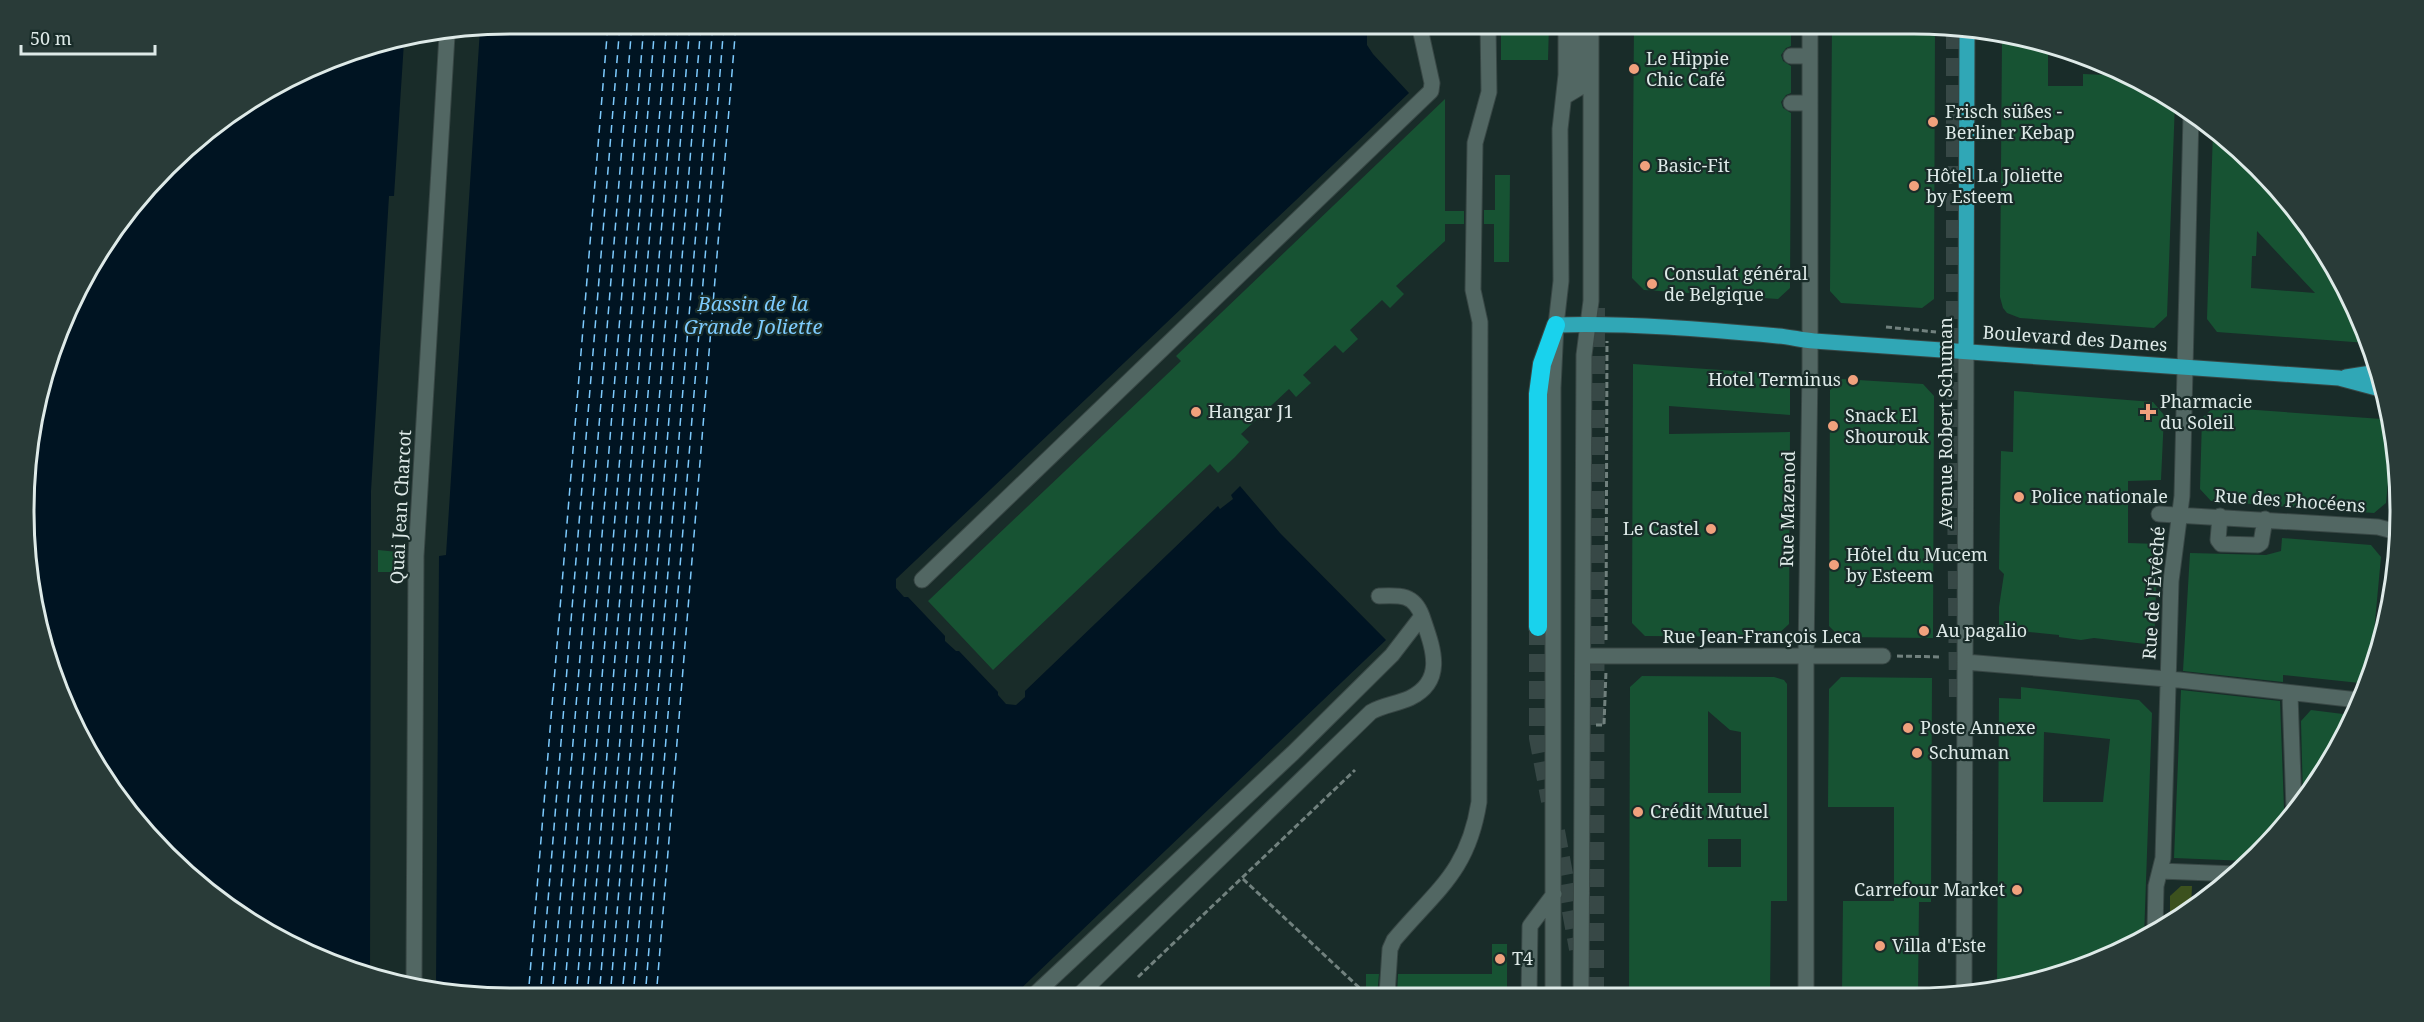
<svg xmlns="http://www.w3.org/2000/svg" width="2424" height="1022" font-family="'Noto Serif',serif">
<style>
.green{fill:#3c511e}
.water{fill:#001422}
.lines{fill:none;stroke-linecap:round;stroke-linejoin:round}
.ferry{stroke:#7dcbfe;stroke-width:1.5;stroke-dasharray:8 6;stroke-linecap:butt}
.building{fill:#175333;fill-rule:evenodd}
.highway-tunnel{stroke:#374846;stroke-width:18;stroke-dasharray:18 9;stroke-linecap:butt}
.minor-casing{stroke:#384745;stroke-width:17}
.major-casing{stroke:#384745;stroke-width:17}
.highway-casing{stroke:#384745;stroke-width:20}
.path{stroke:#71817e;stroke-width:3;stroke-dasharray:6 3;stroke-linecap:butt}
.minor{stroke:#526763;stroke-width:15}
.major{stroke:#30a7b6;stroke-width:15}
.highway{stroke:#19d2ed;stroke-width:18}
.poi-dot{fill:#f1a17d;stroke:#192c29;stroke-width:2}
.labels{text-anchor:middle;stroke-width:4.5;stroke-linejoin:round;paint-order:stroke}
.poi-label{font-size:18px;fill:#deeae8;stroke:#192c29;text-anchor:start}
.street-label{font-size:18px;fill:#deeae8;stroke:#192c29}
.water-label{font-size:20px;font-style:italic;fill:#7dcbfe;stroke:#192c29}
.rim{fill:none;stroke:#deeae8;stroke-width:3}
</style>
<rect width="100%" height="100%" fill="#192c29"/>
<path class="green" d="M2181,886H2192L2191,906L2170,920V896Z"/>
<path class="water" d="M511,24H1367V45L1373,54L1409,93L896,579V588L904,597H908L945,636V641L956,651H959L998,692V695L1006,704L1016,705L1025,697V691L1218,506L1220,509L1233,499L1231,495L1240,486L1280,533L1386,640L1012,997L511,998L436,986L439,556L446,555L480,29Z
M404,42L394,196H389L371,491L370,975L354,972L268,933L190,877L89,754L33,606L24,511L33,416L89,268L190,145L268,89L354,50Z"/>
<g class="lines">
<path class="ferry" d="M528,998L608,24
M540,998L620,24
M552,998L632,24
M564,998L644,24
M576,998L655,24
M587,998L667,24
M599,998L678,24
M610,998L690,24
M622,998L701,24
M633,998L713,24
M645,998L724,24
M656,998L736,24"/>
</g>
<path class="building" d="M1501,24H1549L1548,60H1501Z
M1634,24H1667V33H1702V24H1791V46L1786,48L1781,55L1783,61L1791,66V93L1786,95L1781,102L1783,108L1791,113L1790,288L1778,299L1644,290L1632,278Z
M1832,24H1913L1935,28L1934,299L1922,308L1841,303L1830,291Z
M2002,39L2048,46V86H2083V74L2127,76L2157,89L2175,102L2167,316L2154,328L2020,318L2007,313L2003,308L2000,297Z
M1445,99V211H1464V224H1445V241L1396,286L1404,294L1390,308L1382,300L1350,330L1358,339L1343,353L1335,345L1303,375L1311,383L1296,397L1289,389L1241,434L1249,442L1235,457L1218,473L1210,464L993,670L928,601L1181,361L1176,356Z
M2213,130L2234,145L2300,215L2350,296L2367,343L2217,332L2207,319ZM2257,231L2315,293L2251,288L2252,256H2256Z
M1495,175H1510L1509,262H1494V224H1484V210H1495Z
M1633,364L1780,374L1790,387V415L1669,406V434L1790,432L1789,624L1775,637L1645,636L1632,623Z
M1842,379L1923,384L1934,396L1933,638L1840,637L1829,626L1830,390Z
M2014,391L2153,402L2164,415L2161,480L2128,481V543L2158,544L2154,645L2094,638L2081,640L2059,637V635L1999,629V607L2004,574L1999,569L2001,451L2013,452Z
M2214,407L2382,419L2391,429L2392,440L2386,503L2374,513L2211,501L2200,489L2202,418Z
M2282,538L2371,545L2381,557L2370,675L2360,683L2283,675V682L2183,671L2190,553L2266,555L2281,551Z
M378,550L398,552L397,572H378Z
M1642,676L1774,677L1784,680L1787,684V901H1771L1770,994L1629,995L1630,687ZM1708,711L1730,730L1741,732V793H1708ZM1708,839H1741V867H1708Z
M1841,677L1932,678L1931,902H1919L1918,994H1842L1843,901H1894V807H1828L1829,689Z
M2021,687L2139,700L2152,713L2144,937L2128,948L1997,988L1999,698L2021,699ZM2044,732L2110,739L2103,802H2043Z
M2181,690L2280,701L2284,809L2288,816L2248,861L2174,858Z
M2311,710L2351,715L2318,782L2303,798L2301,721Z
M1492,944H1507V995H1397L1398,974H1492Z
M1366,974H1379L1377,996H1366Z"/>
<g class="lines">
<path class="highway-tunnel" d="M1955,31V374L1958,701
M1538,627V738L1550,801
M1556,831L1578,949
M1595,995L1596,308"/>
<g class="minor-casing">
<path id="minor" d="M1791,56H1810
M1564,97L1579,88V24
M1791,103H1810
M2159,514L2378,527L2397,532
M2220,516L2218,540L2221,544L2258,545L2261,543L2265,519
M922,580L1431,91L1432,83L1419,24
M1583,656H1883
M1965,662L2179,680L2358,700
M2290,694L2294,809
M2160,871L2237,874
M2155,930L2156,886L2163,858L2171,581L2182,496L2191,114
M414,982L416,556L447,35
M1806,994V656L1810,368V24
M1964,994L1966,350
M1387,995L1390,949L1394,940C1436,890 1468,872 1479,802L1480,322L1473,290L1475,143L1489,92L1488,24
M1529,995L1530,926L1554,894
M1553,995V388L1556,325L1561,281L1560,129L1566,75V24
M1581,995L1584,355L1591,301V24
M1033,996L1293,753L1392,655L1422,616C1414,594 1400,595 1379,596
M1078,996L1371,712C1383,705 1397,704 1410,698C1447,680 1432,646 1422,616"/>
</g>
<g class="major-casing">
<path id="major" d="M1556,325C1630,323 1704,329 1778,336C1790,337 1802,340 1814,341C1989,352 2164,365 2339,378L2384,390
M1966,350L1967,33
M2346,377L2378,372"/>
</g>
<g class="highway-casing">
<path id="highway" d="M1538,627V394L1542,364L1556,325"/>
</g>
<path class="path" d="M1886,327L1936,332
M1606,640L1607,341
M1897,656L1941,657
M1596,725H1604L1606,671
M1243,879L1366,994
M1138,977L1355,770"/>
<use href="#minor" class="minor"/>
<use href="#major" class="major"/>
<use href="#highway" class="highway"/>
</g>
<g class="poi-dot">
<circle cx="1634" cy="69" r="6"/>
<circle cx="1933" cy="122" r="6"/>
<circle cx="1645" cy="166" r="6"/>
<circle cx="1914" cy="186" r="6"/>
<circle cx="1652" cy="284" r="6"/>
<circle cx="1853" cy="380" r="6"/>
<circle cx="1196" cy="412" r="6"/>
<path d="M2145 403h6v6h6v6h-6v6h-6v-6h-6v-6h6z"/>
<circle cx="1833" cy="426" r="6"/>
<circle cx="2019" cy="497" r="6"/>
<circle cx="1711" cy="529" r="6"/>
<circle cx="1834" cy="565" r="6"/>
<circle cx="1924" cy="631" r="6"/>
<circle cx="1908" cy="728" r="6"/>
<circle cx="1917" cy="753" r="6"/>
<circle cx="1638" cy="812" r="6"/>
<circle cx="2017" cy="890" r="6"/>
<circle cx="1880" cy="946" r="6"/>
<circle cx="1500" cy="959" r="6"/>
</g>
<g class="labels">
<g class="poi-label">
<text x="1646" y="65">Le Hippie<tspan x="1646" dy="21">Chic Café</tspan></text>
<text x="1945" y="118">Frisch süßes -<tspan x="1945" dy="21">Berliner Kebap</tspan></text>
<text x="1657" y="172">Basic-Fit</text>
<text x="1926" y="182">Hôtel La Joliette<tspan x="1926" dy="21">by Esteem</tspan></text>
<text x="1664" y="280">Consulat général<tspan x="1664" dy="21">de Belgique</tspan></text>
<text x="1841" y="386" text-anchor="end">Hotel Terminus</text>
<text x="2160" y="408">Pharmacie<tspan x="2160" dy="21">du Soleil</tspan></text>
<text x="1208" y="418">Hangar J1</text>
<text x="1845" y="422">Snack El<tspan x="1845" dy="21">Shourouk</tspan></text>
<text x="2031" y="503">Police nationale</text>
<text x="1699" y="535" text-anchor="end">Le Castel</text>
<text x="1846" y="561">Hôtel du Mucem<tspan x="1846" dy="21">by Esteem</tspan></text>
<text x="1936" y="637">Au pagalio</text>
<text x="1920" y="734">Poste Annexe</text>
<text x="1929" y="759">Schuman</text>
<text x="1650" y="818">Crédit Mutuel</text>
<text x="2005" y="896" text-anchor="end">Carrefour Market</text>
<text x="1892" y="952">Villa d'Este</text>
<text x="1512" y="965">T4</text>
</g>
<g class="street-label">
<text transform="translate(2075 339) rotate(4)" y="6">Boulevard des Dames</text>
<text transform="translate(1946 423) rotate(-90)" y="6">Avenue Robert Schuman</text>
<text transform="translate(2290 501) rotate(4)" y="6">Rue des Phocéens</text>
<text transform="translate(401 507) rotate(-87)" y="6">Quai Jean Charcot</text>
<text transform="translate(1788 509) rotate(-89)" y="6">Rue Mazenod</text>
<text transform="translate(2154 593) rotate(-86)" y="6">Rue de l'Évêché</text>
<text x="1762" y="643">Rue Jean-François Leca</text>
</g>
<g class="water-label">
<text x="753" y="311">Bassin de la<tspan x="753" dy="23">Grande Joliette</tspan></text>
</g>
</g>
<path d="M0 0H2424V1022H0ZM510 34H1914A476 476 0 0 1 2390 510V512A476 476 0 0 1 1914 988H510A476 476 0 0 1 34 512V510A476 476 0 0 1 510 34Z" fill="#293b38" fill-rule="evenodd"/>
<path class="rim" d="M510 34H1914A476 476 0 0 1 2390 510V512A476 476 0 0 1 1914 988H510A476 476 0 0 1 34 512V510A476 476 0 0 1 510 34Z"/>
<path d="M21 45v9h134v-9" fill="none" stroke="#deeae8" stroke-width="3"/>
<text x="30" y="45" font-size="18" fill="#deeae8" stroke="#192c29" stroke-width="4.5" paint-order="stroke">50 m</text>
</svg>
